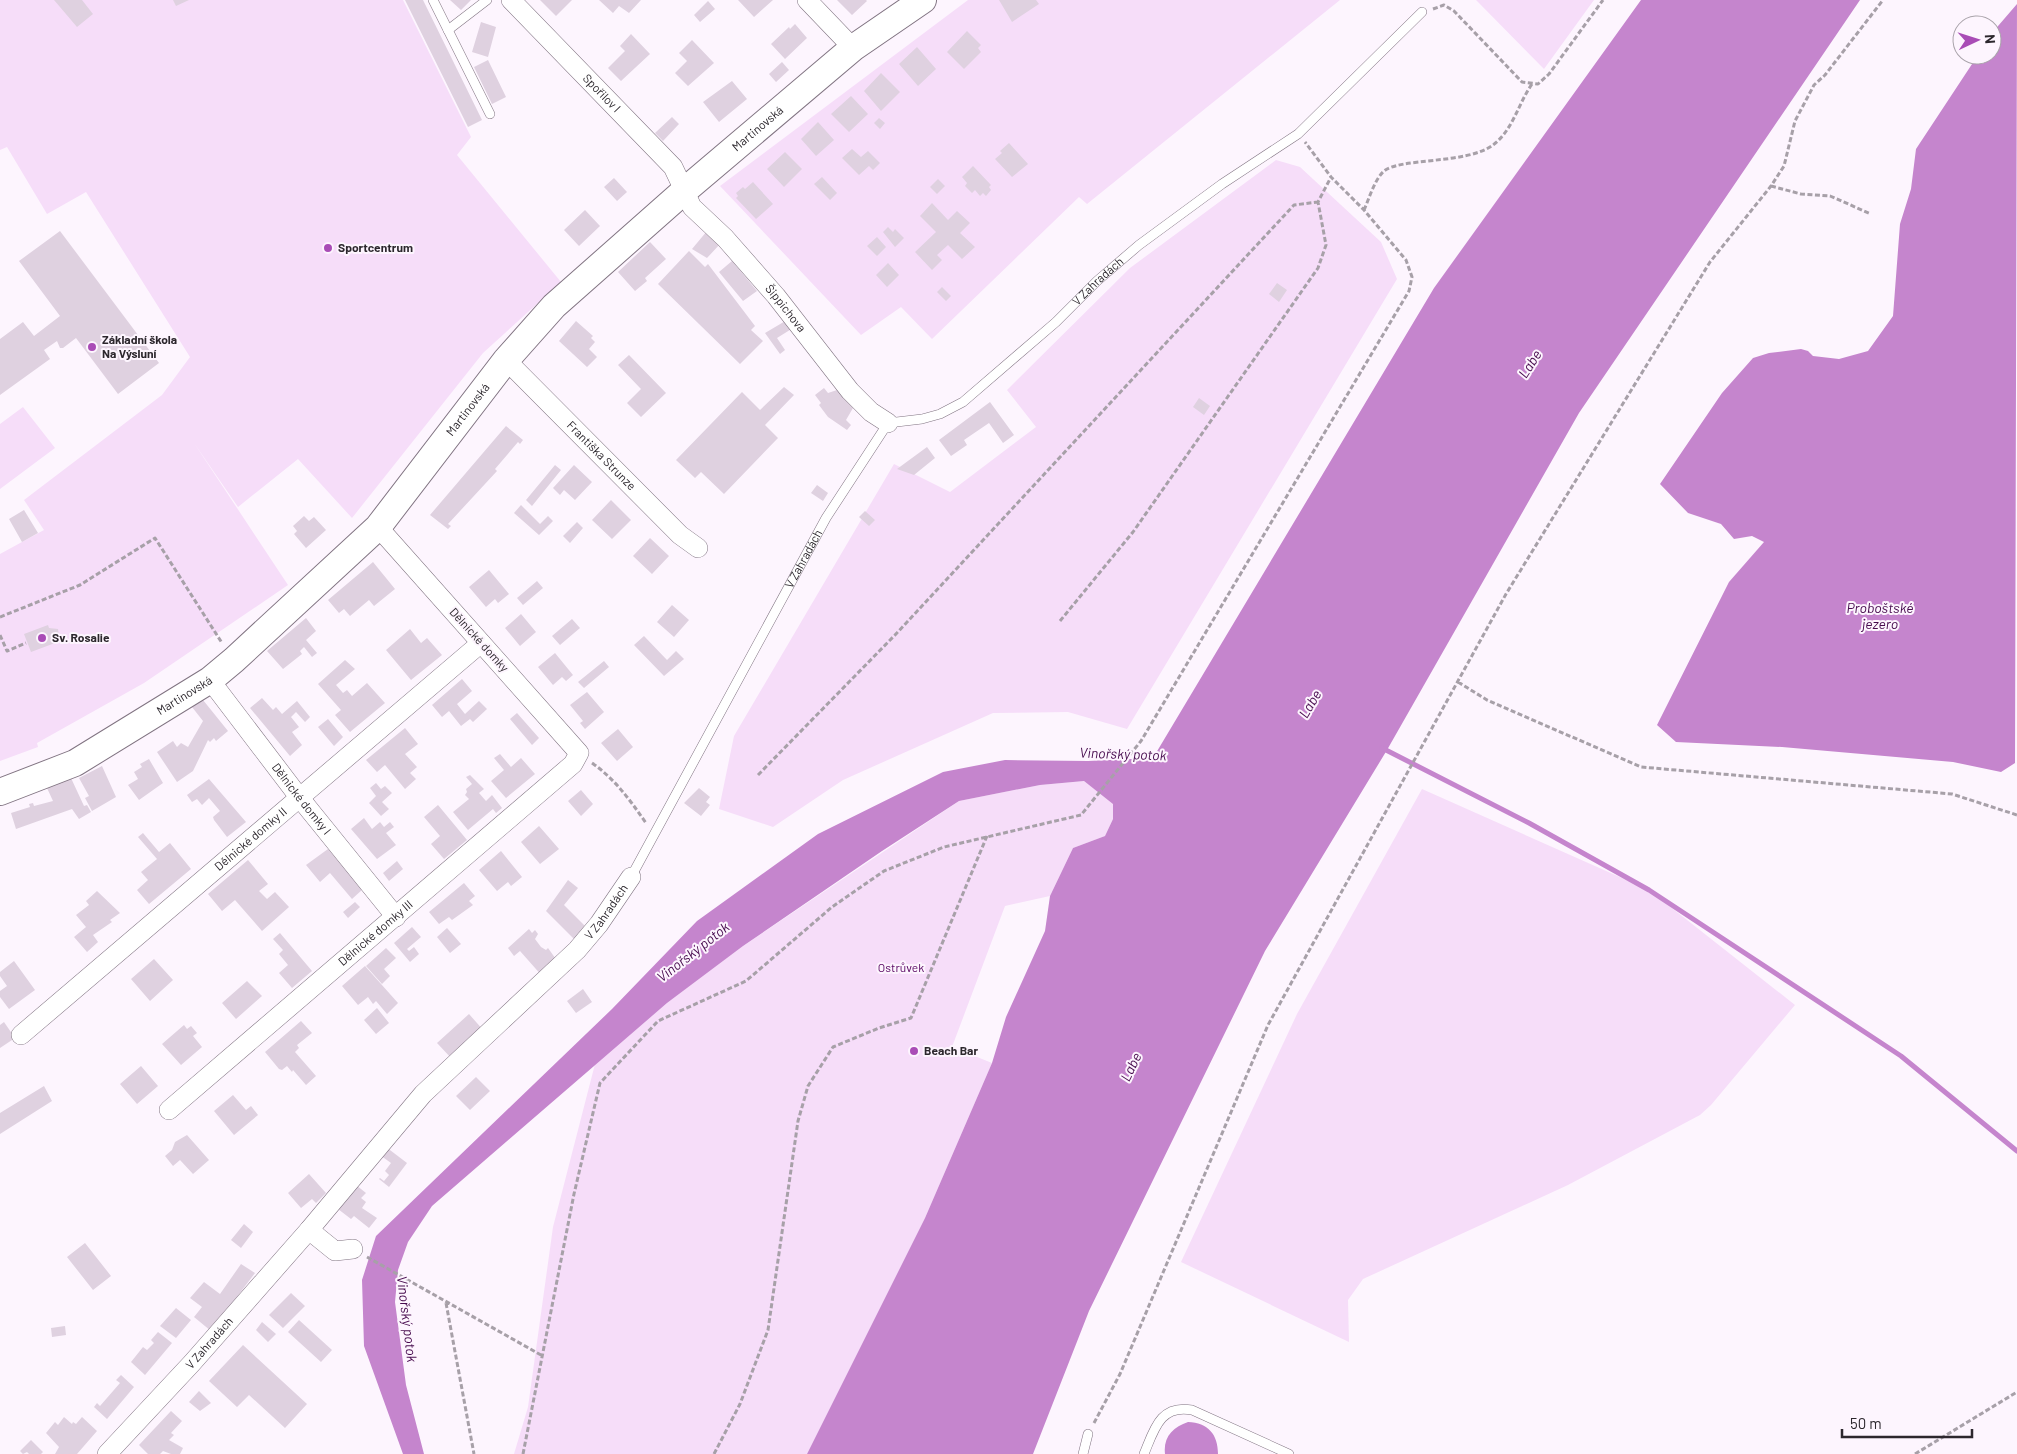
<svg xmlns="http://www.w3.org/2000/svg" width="2017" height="1454" font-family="Barlow,sans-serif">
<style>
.green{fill:#f6ddf9}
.water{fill:#c585cd}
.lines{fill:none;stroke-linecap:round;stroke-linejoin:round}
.stream{stroke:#c585cd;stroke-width:5}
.building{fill:#dfd1e0}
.lane-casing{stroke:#817482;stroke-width:10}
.street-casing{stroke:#817482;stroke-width:20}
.secondary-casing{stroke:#817482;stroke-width:28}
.path{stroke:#a7a0a8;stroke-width:3;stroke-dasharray:5 2.5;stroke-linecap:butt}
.lane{stroke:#fff;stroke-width:9}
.street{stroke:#fff;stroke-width:19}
.secondary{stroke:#fff;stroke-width:26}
.poi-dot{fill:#a94cb6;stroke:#fdf5fe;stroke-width:2}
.labels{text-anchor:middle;stroke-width:4;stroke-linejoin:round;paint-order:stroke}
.street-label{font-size:12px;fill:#2c272d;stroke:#fdf5fe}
.poi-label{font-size:12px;font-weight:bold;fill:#2c272d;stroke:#fdf5fe;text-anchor:start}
.park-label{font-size:12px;fill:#570361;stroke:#fdf5fe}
.water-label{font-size:14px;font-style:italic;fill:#460a4d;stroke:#fdf5fe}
</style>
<rect width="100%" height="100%" fill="#fdf5fe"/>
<path class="green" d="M0,0H403L471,137L457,155L561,282L483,353L352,518L298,459L238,507L194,443L288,585L144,683L37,743L38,747L0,761V554L44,530L24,500L162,395L190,357L86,192L47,214L7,147L0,150Z
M968,0H1340L1087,204L1079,197L932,339L901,307L861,335L720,186Z
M1476,0H1594L1544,69Z
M1276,160L1300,167L1381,242L1397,279L1127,729L1068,712L993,713L843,780L773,827L719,809L734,736L894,464L950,492L1036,427L1007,390L1130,268Z
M23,407L55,448L0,489V424Z
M1084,781L1114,804L1113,819L1105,836L1073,848L1050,896L1005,906L952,1047L992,1063L925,1218L807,1454H514L528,1407L553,1227L595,1064L667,1003L743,946L959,801L1040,785Z
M1422,789L1649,890L1795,1005L1711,1105L1700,1115L1568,1185L1363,1279L1348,1300L1349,1342L1181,1262L1297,1014Z"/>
<path class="water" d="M1641,0H1860L1579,413L1387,750L1265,951L1089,1311L1033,1454H807L925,1218L992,1063L1006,1017L1045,931L1050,896L1073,848L1105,836L1113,819V804L1084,781L1040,785L959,801L882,851L743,946L667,1003L432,1206L408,1242L398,1270L395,1302L406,1385L424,1454H403L364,1346L362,1280L376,1236L612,1009L697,921L818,834L943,772L1005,760L1088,761L1153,758L1434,288Z
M2017,4L2015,763L2001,772L1953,762L1782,747L1676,742L1657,725L1729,582L1764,542L1752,536L1734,539L1721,524L1688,513L1660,484L1722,393L1753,358L1769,353L1801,349L1808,351L1813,356L1839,359L1868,351L1893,316L1900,224L1911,189L1916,149L1978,55H1992V33Z
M1188,1422C1208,1423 1218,1434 1218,1454H1165C1163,1437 1173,1427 1188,1422Z"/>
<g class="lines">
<path class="stream" d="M1382,748L1529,823L1649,890L1901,1056L2017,1151"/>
</g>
<path class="building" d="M54,0H82L93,14L77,27Z
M173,0H189L176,6Z
M405,0H423L482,120L468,127Z
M450,0H471L461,10Z
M540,0H572L556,16Z
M599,0H641L629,13L619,6L613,13Z
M738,0H773L754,17Z
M837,0H866L867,1L852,15Z
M999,0H1036L1039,4L1012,22Z
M708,1L715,9L700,22L694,15Z
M481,22L496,27L488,57L472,52Z
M795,24L807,38L785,59L771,44L789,27L790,29Z
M967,31L981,45L978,48L981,52L964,69L947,52Z
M631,34L650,54L621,81L608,68L625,51L620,46Z
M692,40L714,63L688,86L675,73L687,61L679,53Z
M917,47L936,69L918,86L899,64Z
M488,60L506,97L492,104L474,67Z
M782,62L789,70L776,82L769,74Z
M881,73L900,92L881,111L864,91Z
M732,81L747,99L719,122L703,102Z
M851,96L868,114L849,132L831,114Z
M672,117L679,124L663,141L655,133Z
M879,118L885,123L880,129L874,123Z
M818,122L834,140L816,156L801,139Z
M1009,143L1028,164L1012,177L995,159L1002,153L1000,151Z
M852,149L861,157L868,151L880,163L873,170L869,166L859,175L842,158Z
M785,152L802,169L784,187L767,169Z
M973,166L991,185L989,187L991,190L986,196L983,193L980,196L975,190L972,193L965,186L967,183L962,177Z
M822,177L837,193L830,200L814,184Z
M614,178L627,192L617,201L604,187Z
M938,179L945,186L937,194L930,187Z
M753,182L773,204L756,219L736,198L738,196L736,193L743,187L745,189Z
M932,203L948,220L957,211L970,223L960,233L975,247L962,259L948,245L937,255L942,260L932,270L915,252L936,232L920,216Z
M585,210L600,226L579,246L564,230Z
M888,227L893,232L895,229L904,238L895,247L883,232Z
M60,231L159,363L118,394L76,338L63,348H60L57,341L44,350L50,359L0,395V339L23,322L34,336L60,316L19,261Z
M707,231L721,243L707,258L692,249Z
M877,237L886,247L877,256L867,246Z
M650,242L666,259L645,278L647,281L635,291L618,272Z
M689,251L705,267L708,264L755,326L751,330L763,341L740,364L658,284Z
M732,261L757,291L743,301L719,272Z
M888,263L899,275L887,287L876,275Z
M1277,283L1287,290L1279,302L1269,294Z
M942,287L951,296L946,301L937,292Z
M787,320L793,328L777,338L785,350L780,354L765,333Z
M576,321L593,336L591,338L595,342L589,349L597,357L587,367L559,341Z
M629,355L666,393L641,417L627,403L641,389L618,365Z
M784,387L794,395L765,425L778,438L724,494L701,472L695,478L676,460L742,392L760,410Z
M824,388L828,393L837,390L853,408L846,420L851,425L847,430L828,417L819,405L821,403L815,395Z
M1199,398L1210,406L1204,415L1193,407Z
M990,402L1014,435L1003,443L989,423L964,440L967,445L951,456L939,440Z
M506,426L523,440L520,444L518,442L495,469L497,471L448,524L451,526L448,529L430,515Z
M927,447L935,458L914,475L897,469Z
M555,465L561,470L532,506L526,500Z
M574,465L592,482L575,500L564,490L560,495L553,488Z
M817,485L828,493L823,501L811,493Z
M611,500L631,520L612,539L592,520Z
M521,505L540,524L548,516L553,521L539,535L514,513Z
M24,510L38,533L22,542L9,519Z
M865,511L875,520L869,526L859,517Z
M304,516L309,521L314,517L326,530L306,548L294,534L297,531L293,526Z
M577,522L583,528L570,543L563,536Z
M650,538L669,556L652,574L633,556Z
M373,562L395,589L374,606L369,600L350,616L344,609L339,613L328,600Z
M489,570L509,594L498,603L495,599L486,607L469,587Z
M537,581L543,588L523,605L517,598Z
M672,605L689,620L674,637L657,622Z
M521,614L536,632L520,646L505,628Z
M306,618L316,631L306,640L317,653L312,657L304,647L300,651L302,654L283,669L267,651Z
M572,619L580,628L560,645L552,636Z
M48,625L49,628L58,629L59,637L54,640L55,643L31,652L24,634Z
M410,629L421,643L427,638L442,655L411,680L386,650Z
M644,636L667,660L676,651L684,659L664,676L634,645Z
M555,653L573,675L566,681L562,677L553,685L538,667Z
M345,660L355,669L336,685L343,693L347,690L352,696L367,683L385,703L350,732L335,715L341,710L318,684Z
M604,661L609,667L584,688L578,682Z
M462,679L472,691L457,704L465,714L479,701L487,709L473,722L470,719L461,726L449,711L442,717L432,705Z
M587,692L604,712L585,729L580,723L583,721L570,705Z
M262,698L273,710L276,707L282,714L297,701L310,717L305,722L296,712L291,717L299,727L292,732L302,745L290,756L250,708Z
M203,700L228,731L216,741L214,738L210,742L208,740L193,771L177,782L157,752L173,741L177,747L181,743L188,747L203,721L192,707Z
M517,713L539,738L532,745L510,719Z
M328,719L343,737L334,746L318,727Z
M405,728L418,744L405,754L417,767L410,773L416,779L405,789L385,765L377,772L366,760Z
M618,729L633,747L617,761L601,743Z
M500,754L511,767L521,758L535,774L506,798L491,781L504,770L494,758Z
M149,759L163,783L139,800L128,785L138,779L134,772L142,767L140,764Z
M102,766L116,797L92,811L85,798L89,796L79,778Z
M470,775L484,789L479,793L486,801L492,795L502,808L496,813L493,809L468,830L453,812L469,799L465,795L467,792L466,789L472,784L466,777Z
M71,778L84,806L87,805L91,812L79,819L72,809L16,829L11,813L30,807L29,804L33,803L34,806L53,801L47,788Z
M209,779L246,822L227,837L214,820L213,817L220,811L209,798L202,805L197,799L192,802L187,795Z
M376,783L381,789L385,786L392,793L382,802L389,809L381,816L369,803L376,796L370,788Z
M699,788L710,797L706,802L710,805L701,816L684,803Z
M581,790L593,804L581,816L568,801Z
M438,805L467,840L444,859L431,844L440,836L424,817Z
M364,818L372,829L380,822L384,827L390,822L394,827L386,833L396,845L377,859L351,829Z
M539,826L559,849L540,864L521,842Z
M143,833L159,852L170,843L191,869L149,904L137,890L148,880L141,872L157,859L138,837Z
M328,849L363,889L352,899L330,873L320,882L306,865Z
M501,851L522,877L511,886L508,882L497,891L479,870Z
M248,860L268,884L259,891L267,899L275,892L289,907L262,931L235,900L222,911L208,894Z
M397,861L403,869L389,881L383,873Z
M568,880L578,888L564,905L588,929L577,942L546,911Z
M464,883L475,896L469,901L473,905L452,920L449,917L439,924L429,912Z
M97,891L120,913L110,920L112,922L93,935L98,942L87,952L74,937L86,927L76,915L89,905L86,901Z
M355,902L360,907L348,918L343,912Z
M412,927L421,937L407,949L409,951L414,947L419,954L410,962L394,943Z
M447,928L461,944L450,953L437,937Z
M529,929L532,933L535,930L538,934L535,939L541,947L546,950L548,948L558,962L543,977L520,951L514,956L508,948Z
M280,933L312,971L292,988L279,973L288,965L279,954L283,950L273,939Z
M386,948L396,958L384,969L390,976L382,984L366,966Z
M154,959L173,980L150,1001L131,979Z
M14,961L35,990L9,1009L0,997V991L7,986L0,976V972Z
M365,966L398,1003L387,1014L376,1001L373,1004L368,997L358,1005L342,986Z
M247,981L262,996L236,1019L222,1003Z
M583,989L592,1002L576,1013L567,1001Z
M377,1008L389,1023L376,1034L364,1020Z
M469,1014L484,1031L452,1059L437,1043Z
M301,1021L312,1033L297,1045L299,1048L295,1052L316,1076L306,1085L293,1070L292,1072L287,1066L282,1070L279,1069L265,1052Z
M4,1022L15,1038L0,1048V1025Z
M184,1025L187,1029L191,1026L197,1033L193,1036L202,1047L181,1065L162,1044Z
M141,1066L158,1086L137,1104L120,1084Z
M476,1077L490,1091L470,1110L456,1096Z
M44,1086L52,1101L0,1134V1113Z
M233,1095L246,1110L251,1106L258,1115L234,1135L214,1111Z
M187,1135L209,1160L193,1174L180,1160L173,1166L165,1156L172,1150L175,1142Z
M386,1147L407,1163L389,1187L379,1179L380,1178L384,1181L389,1175L385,1171L391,1163L380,1155Z
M309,1174L326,1193L316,1203L312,1199L301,1208L288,1193Z
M356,1185L366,1193L361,1198L366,1202L362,1208L377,1218L369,1228L354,1216L351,1219L338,1209Z
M244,1224L253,1232L241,1248L231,1240Z
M85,1243L111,1276L93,1290L67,1257Z
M241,1264L255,1273L211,1331L194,1317L202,1307L190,1298L204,1282L220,1294Z
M291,1293L305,1306L283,1328L269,1315Z
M176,1308L191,1320L176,1338L160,1326Z
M299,1320L332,1350L321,1362L288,1332Z
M262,1322L276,1334L268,1342L256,1330Z
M65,1326L66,1335L52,1337L51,1328Z
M158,1332L172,1343L145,1375L131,1362L143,1347L147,1350L154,1343L151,1340Z
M243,1345L307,1404L285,1428L249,1395L237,1407L209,1381Z
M121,1375L134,1387L107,1419L94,1407L97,1403L100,1406L120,1383L116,1380Z
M199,1391L211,1403L200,1411L189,1402Z
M171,1411L182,1421L171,1433L174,1435L169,1440L183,1448L180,1454H171L163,1451L160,1454H148L139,1445Z
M64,1417L72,1424L73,1422L76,1424L82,1417L97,1431L77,1454H55L59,1447L46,1433L55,1422L58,1425Z
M31,1440L43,1452L41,1454H29L27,1452L23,1454L20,1451Z"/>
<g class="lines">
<g class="lane-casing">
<g id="lane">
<path d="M433,0L490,114"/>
<path d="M448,30L487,0"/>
<path id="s1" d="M631,877L826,518L888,423L922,419L940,414L963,402L1056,322L1097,281L1139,245L1222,184L1298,134L1422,12"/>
<path d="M1083,1454L1088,1434"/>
<path d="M1144,1454C1154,1430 1160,1404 1192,1410L1289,1454"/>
</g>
</g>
<g class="street-casing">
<g id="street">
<path id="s2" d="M511,0L673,167L692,207L725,238L776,296L850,391L871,412L888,423"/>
<path d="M807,0L853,48"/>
<path id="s3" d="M506,360L680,535L698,548"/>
<path id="s4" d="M210,680L299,797L396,917"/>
<path id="s5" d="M21,1035L481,643"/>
<path id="s6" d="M169,1110L573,764L579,753L378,527"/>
<path d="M309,1230L335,1251L353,1249"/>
<path id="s7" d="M107,1454L192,1363L309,1230L423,1094L577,950L599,924L631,877"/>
</g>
</g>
<g class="secondary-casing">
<g id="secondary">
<path id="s8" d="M0,792L75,763L210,680L234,660L378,527L506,360L554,306L683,192L853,48L923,0"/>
</g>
</g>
<path class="path" d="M1433,9L1444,5L1454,11L1522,82L1538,84L1549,74L1603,0
M1771,186L1801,194L1830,196L1871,214
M1364,210C1369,199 1374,181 1383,172C1398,157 1466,165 1493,145C1513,130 1518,104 1532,84
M0,617L80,585L155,538L222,643
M1060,621L1133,532L1318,268L1326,245L1318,202L1331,177
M0,635L7,651L26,643
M1458,682L1487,700L1641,767L1952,794L2017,815
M592,763C615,779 630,800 646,823
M758,775L895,635L1294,205L1318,202
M367,1257L541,1355
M446,1303L474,1454
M1094,1423L1120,1374L1268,1025L1506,594L1710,262L1771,186L1784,166L1795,121L1814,85L1825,75L1883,0
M523,1454L574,1194L600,1083L658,1021L746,981L832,907L884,871L944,847L1081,815L1141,741L1409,291L1412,277L1406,260L1364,210L1331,177L1305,142
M714,1454L740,1404L768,1330L798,1121L808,1086L833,1047L879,1028L911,1018L987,836
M1915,1454L2017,1392"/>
<use href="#lane" class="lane"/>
<use href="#street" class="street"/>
<use href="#secondary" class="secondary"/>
</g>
<g class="poi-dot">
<circle cx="328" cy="248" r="5"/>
<circle cx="92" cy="347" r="5"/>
<circle cx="42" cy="638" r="5"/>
<circle cx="914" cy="1051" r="5"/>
</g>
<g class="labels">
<g class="street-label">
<text dy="4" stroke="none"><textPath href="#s2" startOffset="130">Spořilov I</textPath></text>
<text dy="4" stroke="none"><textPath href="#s8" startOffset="1019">Martinovská</textPath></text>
<text dy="4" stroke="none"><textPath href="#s1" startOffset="782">V Zahradách</textPath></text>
<text dy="4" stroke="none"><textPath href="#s2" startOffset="415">Šippichova</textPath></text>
<text dy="4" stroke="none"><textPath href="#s8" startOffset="614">Martinovská</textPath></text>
<text dy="4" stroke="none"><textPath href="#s3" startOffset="135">Františka Strunze</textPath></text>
<text dy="4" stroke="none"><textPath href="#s1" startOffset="362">V Zahradách</textPath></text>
<text transform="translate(479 640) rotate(48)" y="4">Dělnické domky</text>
<text dy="4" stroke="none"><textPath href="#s8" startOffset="209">Martinovská</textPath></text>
<text dy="4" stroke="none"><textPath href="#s4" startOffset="150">Dělnické domky I</textPath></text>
<text dy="4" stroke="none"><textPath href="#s5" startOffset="302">Dělnické domky II</textPath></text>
<text dy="4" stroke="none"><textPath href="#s7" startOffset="738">V Zahradách</textPath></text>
<text dy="4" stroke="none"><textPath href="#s6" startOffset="272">Dělnické domky III</textPath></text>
<text dy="4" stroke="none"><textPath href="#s7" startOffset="151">V Zahradách</textPath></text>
</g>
<g class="poi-label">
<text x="338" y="252">Sportcentrum</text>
<text x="102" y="344">Základní škola<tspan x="102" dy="14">Na Výsluní</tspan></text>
<text x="52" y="642">Sv. Rosalie</text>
<text x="924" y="1055">Beach Bar</text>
</g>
<g class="park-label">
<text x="901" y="972">Ostrůvek</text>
</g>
<g class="water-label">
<text transform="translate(1530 364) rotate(-57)" y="5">Labe</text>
<text x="1880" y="613">Proboštské<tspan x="1880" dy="16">jezero</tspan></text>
<text transform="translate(1310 704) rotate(-59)" y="5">Labe</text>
<text transform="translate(1123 754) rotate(2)" y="5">Vinořský potok</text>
<text transform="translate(693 952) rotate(-38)" y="5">Vinořský potok</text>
<text transform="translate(1131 1067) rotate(-64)" y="5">Labe</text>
<text transform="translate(407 1319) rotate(83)" y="5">Vinořský potok</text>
</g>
</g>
<g transform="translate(1977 40) rotate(86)"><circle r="24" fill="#fdf5fe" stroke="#a9a3aa"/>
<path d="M0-4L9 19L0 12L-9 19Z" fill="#a94cb6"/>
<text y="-8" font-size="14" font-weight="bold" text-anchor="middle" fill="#2c272d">N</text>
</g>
<path d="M1842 1429v8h130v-8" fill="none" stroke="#2c272d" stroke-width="2.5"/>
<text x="1850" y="1429" font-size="15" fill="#2c272d" stroke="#fdf5fe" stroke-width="4" paint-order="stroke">50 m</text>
</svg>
